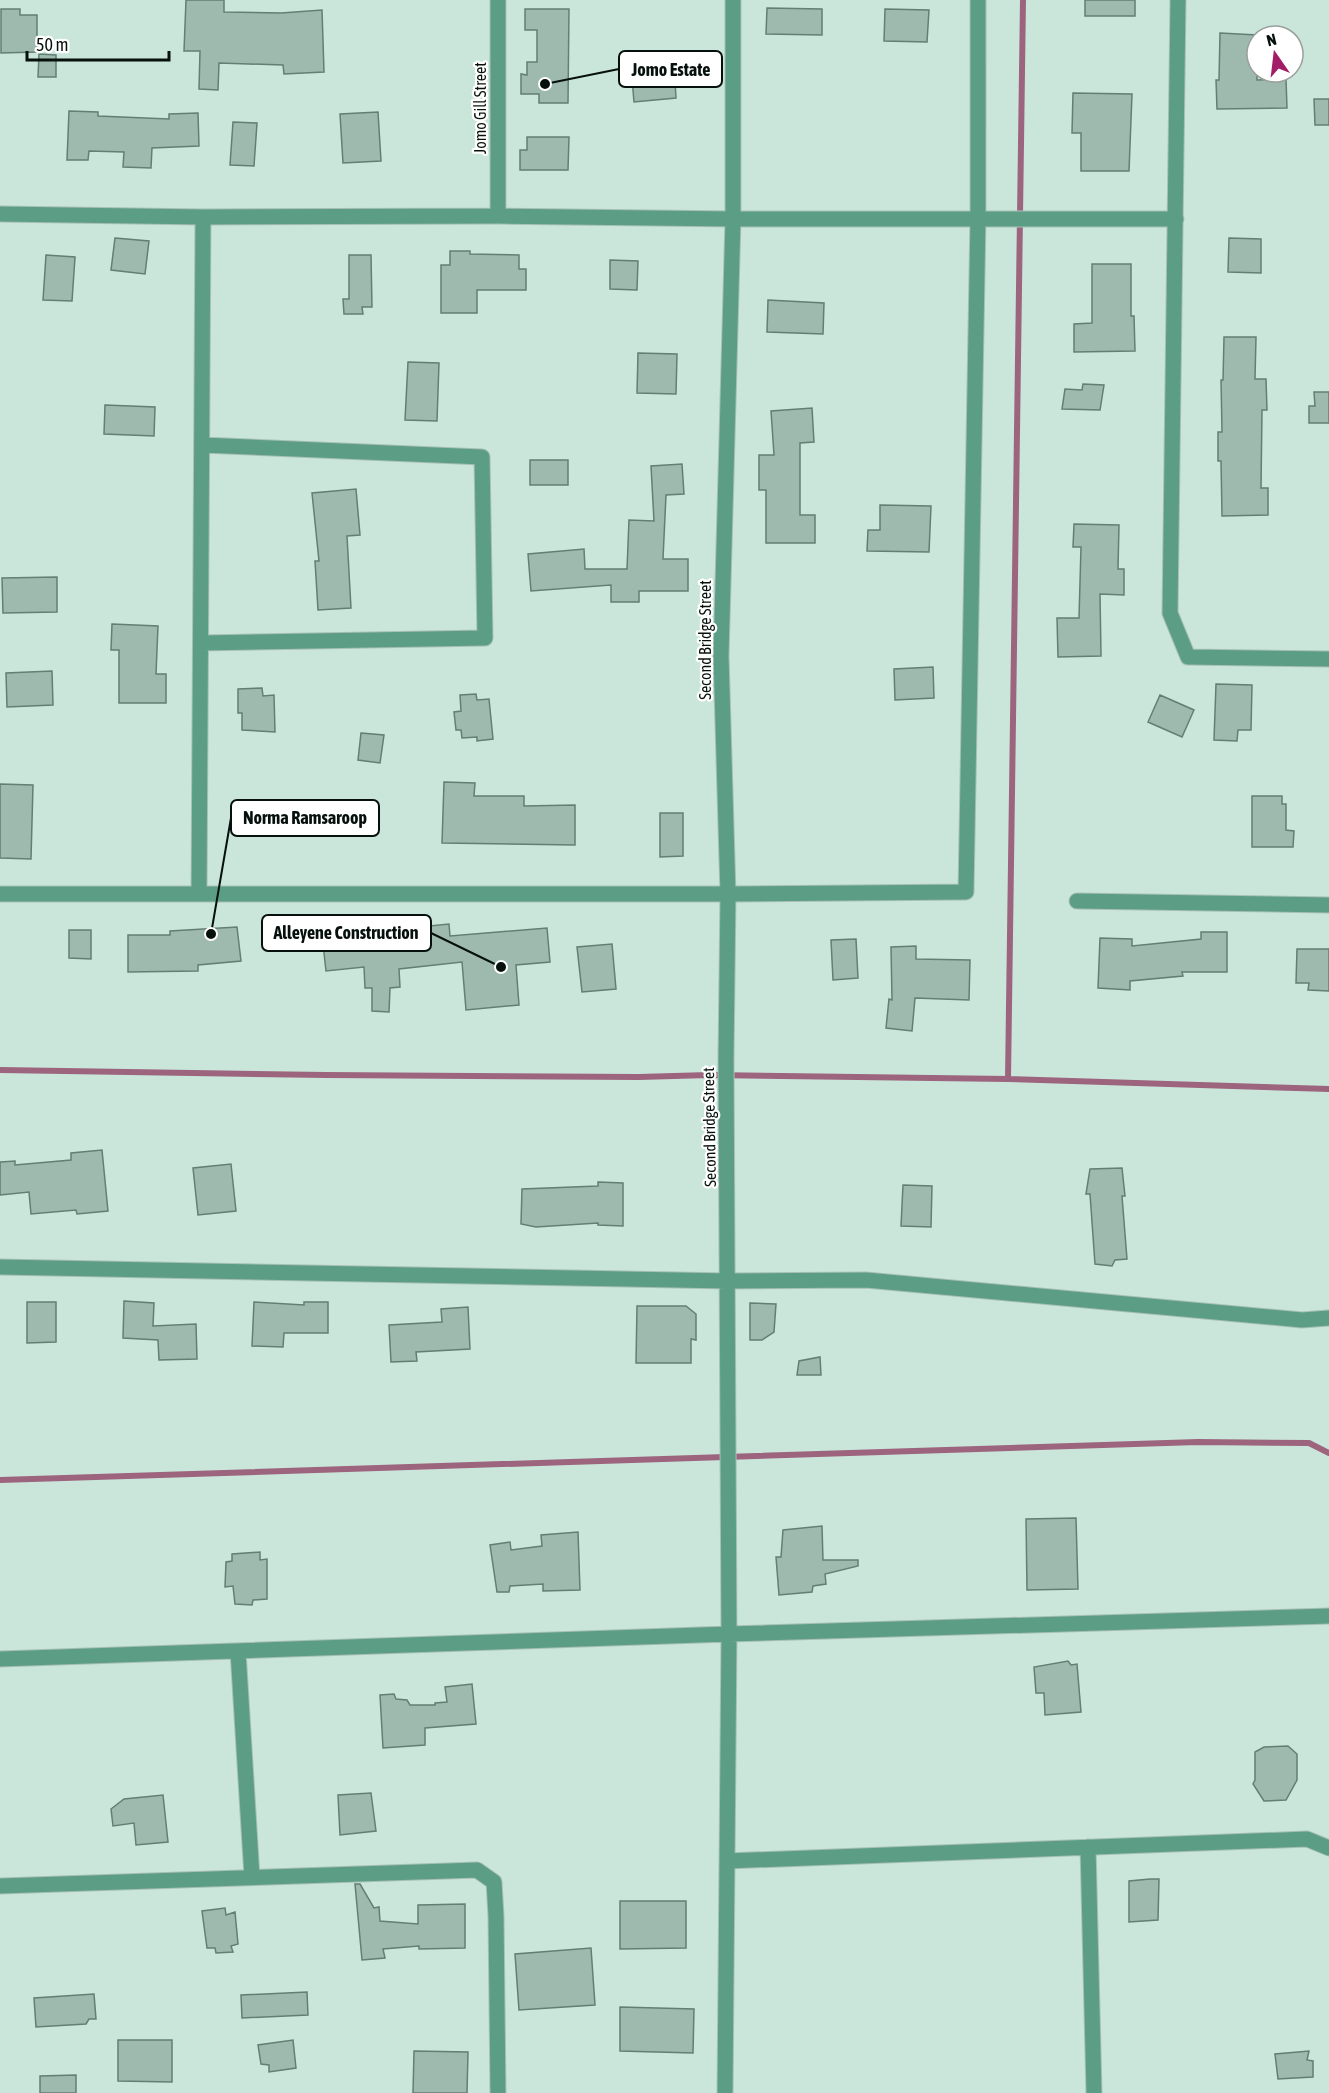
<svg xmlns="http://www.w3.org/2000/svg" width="1329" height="2093" font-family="'Asap Condensed',sans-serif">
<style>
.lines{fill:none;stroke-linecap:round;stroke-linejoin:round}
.stream{stroke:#9c657d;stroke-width:6}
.building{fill:#9ebaaf;stroke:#637e73;stroke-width:1.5}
.street-casing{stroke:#a7bfb6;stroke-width:17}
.street{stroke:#5c9d86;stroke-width:15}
.labels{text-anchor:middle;stroke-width:4.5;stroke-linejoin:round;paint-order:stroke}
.street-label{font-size:16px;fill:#06100c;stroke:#fff}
.leader{fill:none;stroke:#06100c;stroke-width:2}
.callout-dot{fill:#06100c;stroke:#fff;stroke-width:2}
.callout{fill:#fff;stroke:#06100c;stroke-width:2}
.callout-label{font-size:18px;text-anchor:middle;font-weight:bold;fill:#06100c}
</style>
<rect width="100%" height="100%" fill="#cae6db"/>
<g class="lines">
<path class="stream" d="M0,1070L326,1075L639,1077L709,1075L1008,1079L1329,1089
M1008,1079L1023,0
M0,1480L1198,1442L1309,1443L1329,1453"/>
</g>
<path class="building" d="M186,0H224V12L281,13L322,10L324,72L284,74L283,65L219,63L218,90L199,89L200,51H184Z
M1085,0H1135V16H1085Z
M767,8L822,9V35L766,34Z
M1,9H20V15H37V52L1,53Z
M525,9H569L568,103H539V94H521V74L527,75V62H537V30H525Z
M885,9L929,10L927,42L884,41Z
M1220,33L1257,35V80L1286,79L1287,108L1217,109L1216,80H1219Z
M39,54L56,55V77H38Z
M674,64L676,98L634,102L631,67Z
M1073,93L1132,94L1129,171H1081V133H1072Z
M1314,99H1329V125H1315Z
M69,111L98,112V116L169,119V114L198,113L199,146L152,148L151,168L123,167L124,152L89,151L88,160H67Z
M378,112L381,161L343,163L340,114Z
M233,122L257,123L254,166L230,165Z
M527,137H569L568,170H520V150H527Z
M115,238L149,241L145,274L111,270Z
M1229,238L1261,239V273L1228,272Z
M450,251H470V254L519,255V269H526V290H477V313H441V265H450Z
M46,255L75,257L72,301L43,300Z
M349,255H371L372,307H362L363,314H344L343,299H349Z
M610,260L638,261L637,290L610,289Z
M1092,264H1131V316H1134L1135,351L1074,352V324L1092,323Z
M768,300L824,303L823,334L767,332Z
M1224,337H1256L1255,379H1266L1267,410H1262L1261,488H1268V515L1222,516L1221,461H1218V432H1222L1221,380H1223Z
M638,353L677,354L676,394L637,393Z
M408,362L439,363L437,421L405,420Z
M1083,384L1104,385L1100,410L1062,409L1065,389L1082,390Z
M1314,392H1329V423H1309V406H1315Z
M105,405L155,407L154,436L104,434Z
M812,408L814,442L800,443V515H815V543H766V490H759V455H774L771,411Z
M530,460H568V485H530Z
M682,464L684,494L666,495L663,559H688V591H639V602H611V585L531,591L528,554L584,549L585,569H627L629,520L654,521L651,466Z
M356,489L360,535L347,536L351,608L318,610L315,561H319L312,493Z
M880,505L931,506L929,552L867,551L868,530H880Z
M1074,524L1119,525L1118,569H1124V595L1100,594L1101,656L1058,657L1057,618H1079L1081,547H1073Z
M57,577V612L3,613L2,578Z
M112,624L158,626L156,674H166V703H119V650H111Z
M933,667L934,698L895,700L894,669Z
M52,671L53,705L7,707L6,673Z
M1216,684L1252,685L1251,730H1238L1237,741L1214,740Z
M262,688L263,696L274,695L275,732L242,730V713H238V689Z
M476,694L477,700L489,699L493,739L477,741V737L462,738L461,730H456L454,712L461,711L460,695Z
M1160,695L1194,710L1182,737L1148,722Z
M361,733L384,735L380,763L358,760Z
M444,782L475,783L474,796H524V806L575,805V845L442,843Z
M0,784L33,785L31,859L0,858Z
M1252,796H1282V804H1286V830L1294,831L1293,847H1252Z
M660,813H683V856L660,857Z
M399,924V929L449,924L450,936L547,928L550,962L516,965L519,1005L466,1010L462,962L399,969L400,987L390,988L389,1012L372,1011V988H365L364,967L326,971L322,935L364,930V925Z
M237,927L241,961L198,965V971L128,972V935H170V931Z
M69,930H91V959L69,958Z
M1201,932H1227V972H1182L1183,976L1130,981V990L1098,988L1100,938L1132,939V946L1201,939Z
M856,939L858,978L833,980L831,940Z
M612,944L616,989L582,992L577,947Z
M916,946V959L970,960L969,1000L915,998L912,1031L886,1028L889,999L892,1000L891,947Z
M1297,949H1329V991L1308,990L1309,983H1296Z
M102,1150L108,1211L77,1214L76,1210L31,1214L29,1192L0,1195V1162L15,1161V1165L71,1160V1153Z
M231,1164L236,1211L198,1215L193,1168Z
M1122,1168L1125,1196H1122L1127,1259L1115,1260L1112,1266L1095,1264L1090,1194H1086L1090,1169Z
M598,1182L623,1183V1226L598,1225V1223L536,1227L521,1224L522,1189L598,1186Z
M903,1185L932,1186L931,1227L901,1226Z
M124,1301L154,1303L153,1326L196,1324L197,1359L159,1360L158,1340L123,1338Z
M27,1302H56V1342L27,1343Z
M254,1302L304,1305V1302H328V1333H284L283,1347L252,1346Z
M750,1303L776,1304L774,1332L762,1340H750Z
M637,1306H686L696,1314V1340L691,1339V1363H636Z
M468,1307L470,1349L416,1352L417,1361L391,1362L389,1325L442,1322L441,1309Z
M820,1357L821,1375H797L799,1361Z
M1076,1518L1078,1589L1027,1590L1026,1519Z
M822,1526L823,1560H858V1566L825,1574L826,1584L813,1586L812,1592L779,1595L776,1557H781L783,1530Z
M578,1532L580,1590L543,1591V1584L510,1586L509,1592H497L490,1545L510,1542L511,1550L542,1546L541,1535Z
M260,1552V1560L267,1559V1599L253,1600L252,1605L235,1604L233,1586L225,1587L226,1562L232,1561V1554Z
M1068,1661L1071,1665L1077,1664L1081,1712L1045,1715L1044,1693H1036L1034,1667Z
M472,1684L476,1724L425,1728V1745L383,1748L380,1695L394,1694L396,1699L407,1700L410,1705H435V1703L447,1702L445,1687Z
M1288,1746L1297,1754V1780L1286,1800L1264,1801L1253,1784L1255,1780V1752L1264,1747Z
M371,1793L376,1831L340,1835L338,1795Z
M163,1795L168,1842L136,1845L134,1823L113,1826L111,1809L124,1799Z
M1150,1879H1159L1158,1920L1129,1922V1881Z
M355,1884H360L374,1908L379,1907L380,1921L418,1924V1905L465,1904V1948L419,1949V1946L383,1949L385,1958L362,1960Z
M620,1901H686V1948L620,1949Z
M225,1908L226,1915L235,1912L238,1944L231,1946L233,1952L216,1953L215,1948H207L202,1911Z
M591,1948L595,2005L519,2010L515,1954Z
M307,1992L308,2015L242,2018L241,1995Z
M94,1994L96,2019H89L86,2024L36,2027L34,1998Z
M620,2007L694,2009L693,2053L620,2051Z
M118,2040H172V2082L118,2081Z
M293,2040L296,2068L269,2072V2065L261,2064L258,2045Z
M414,2051L468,2052L467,2093H413Z
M1309,2051L1307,2060L1313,2061V2077L1278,2079L1275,2054Z
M76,2075V2093H40V2076Z"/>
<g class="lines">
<g class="street-casing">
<path id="street" d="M1178,0L1170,613L1188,657L1329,659
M0,214L203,217L498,216L733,219H1176
M498,216V0
M201,643L485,638L482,457L202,445
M0,894H728L966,892L978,218V0
M199,894L203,217
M1077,901L1329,905
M0,1267L728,1281L866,1280L1302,1320L1329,1318
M238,1651L252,1877
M0,1659L729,1634L1329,1616
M1088,1847L1094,2093
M727,1861L1307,1839L1329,1848
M0,1886L477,1870L494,1882L496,1916L498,2093
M725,2093L729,1634L726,1059L728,894L721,656L733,219V0"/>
</g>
<use href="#street" class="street"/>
</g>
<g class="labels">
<g class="street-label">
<text transform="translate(480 108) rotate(-90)" y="6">Jomo Gill Street</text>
<text transform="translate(705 640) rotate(-90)" y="6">Second Bridge Street</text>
<text transform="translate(709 1127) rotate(-91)" y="6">Second Bridge Street</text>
</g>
</g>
<path class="leader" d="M545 84L619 69M211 934L231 818M501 967L431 933"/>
<g class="callout-dot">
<circle cx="545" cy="84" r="6"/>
<circle cx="211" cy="934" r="6"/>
<circle cx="501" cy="967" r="6"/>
</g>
<g class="callout">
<rect x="619" y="51" width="103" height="36" rx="6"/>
<rect x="231" y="800" width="148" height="36" rx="6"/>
<rect x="262" y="915" width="169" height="36" rx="6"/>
</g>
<g class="callout-label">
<text x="671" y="76">Jomo Estate</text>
<text x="305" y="824">Norma Ramsaroop</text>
<text x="346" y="939">Alleyene Construction</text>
</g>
<g transform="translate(1275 54) rotate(346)"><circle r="28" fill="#ffffff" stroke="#9b9f9e" stroke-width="1.5"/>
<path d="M0-4.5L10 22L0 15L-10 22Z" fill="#a21c68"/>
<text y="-9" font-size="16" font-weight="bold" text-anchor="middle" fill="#06100c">N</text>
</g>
<path d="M27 51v9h142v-9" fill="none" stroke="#06100c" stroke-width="3"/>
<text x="36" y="51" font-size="18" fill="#06100c" stroke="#ffffff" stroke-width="4.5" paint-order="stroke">50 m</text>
</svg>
